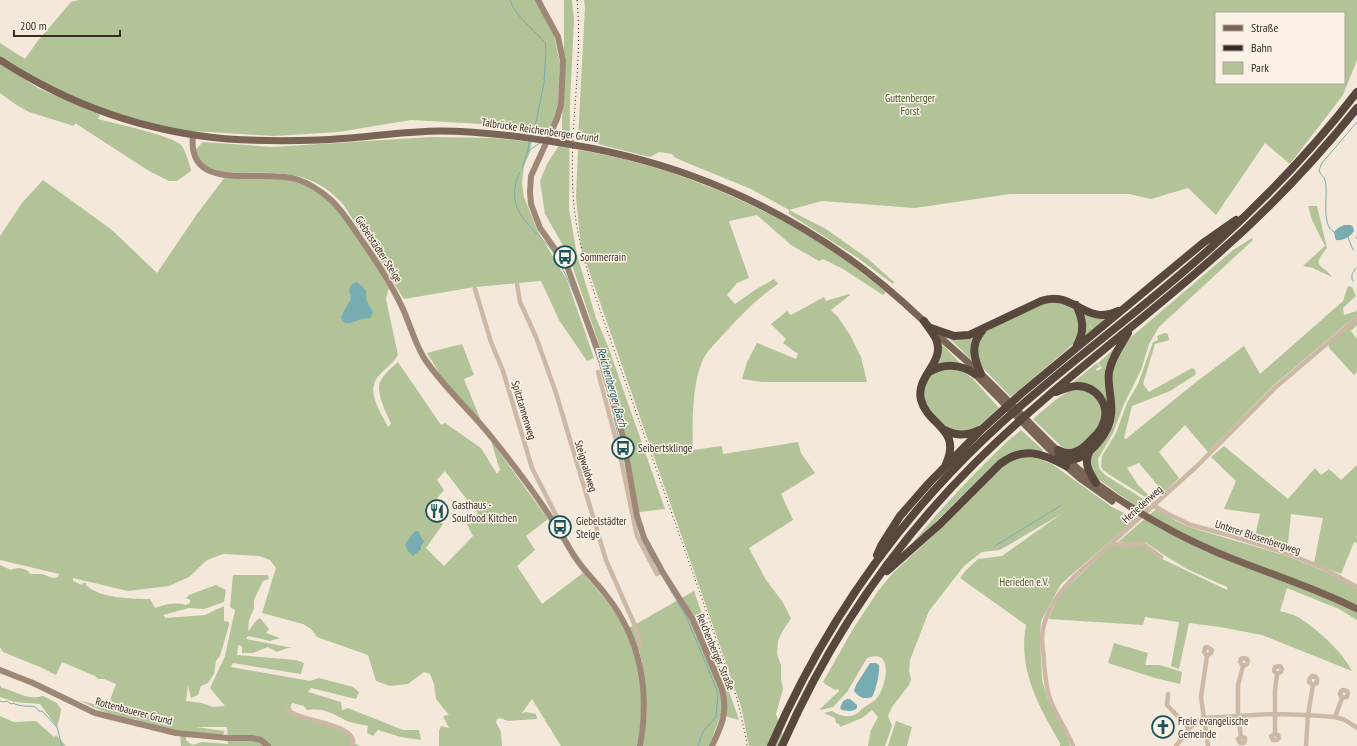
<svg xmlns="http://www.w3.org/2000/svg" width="1357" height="746" font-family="'PT Sans Narrow',sans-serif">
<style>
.green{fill:#b2c398;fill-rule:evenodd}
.water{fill:#76acb2}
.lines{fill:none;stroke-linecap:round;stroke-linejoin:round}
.stream{stroke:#76acb2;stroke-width:1}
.street{stroke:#ccb8a4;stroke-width:4.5}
.secondary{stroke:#9f8776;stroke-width:6}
.primary{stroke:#7a6456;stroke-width:7}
.highway{stroke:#58473d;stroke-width:8}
.rail{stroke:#372c26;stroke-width:1;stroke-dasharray:1 3;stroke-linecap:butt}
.labels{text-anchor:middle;stroke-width:3;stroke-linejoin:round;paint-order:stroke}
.park-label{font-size:11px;fill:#435629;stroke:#faf2e6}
.street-label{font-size:11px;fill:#372c26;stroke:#faf2e6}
.poi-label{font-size:11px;fill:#372c26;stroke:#faf2e6;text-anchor:start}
.water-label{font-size:12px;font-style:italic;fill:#19535a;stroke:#faf2e6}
</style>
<rect width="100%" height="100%" fill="#f3e8d9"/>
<path class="green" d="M79,0H535L553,31L560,63L558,111L547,136L537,133L482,124L411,120L338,132L274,136L210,132L183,131L134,121L89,104L55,89L20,70L0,56V43L25,59L37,42L71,2Z
M564,0H572L574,20L570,103L569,209L577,255L596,318L609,349L665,509L639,512L602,353L569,256L545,214L540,181L547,164L558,147L563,135L562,127L564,37Z
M584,0H1357V60L1343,95L1290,164L1265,143L1216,215L1188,188L1151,199L1129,194H1010L915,208L822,201L789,210L826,229L867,258L894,282L893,284L858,258L789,214V210L751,189L685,162L674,157L672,154L659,152L650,157L578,139L585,7ZM1216,13H1344V83H1216Z
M0,64L38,88L100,115L98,119C113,123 173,136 181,145C185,149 190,165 191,171L177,181H169L149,171L75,123L74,126L29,112L15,104L0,93Z
M431,137L492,138L532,142L530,152L524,166L522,182L524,197L537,230L567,280L594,358L587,361L559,320L541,281L475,287L404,299L343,204C314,172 284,172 244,173C233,173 220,175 210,169C203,165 199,159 194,151L203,142L272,147Z
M578,150C647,161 711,184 773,216C789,224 805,233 821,243C843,258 865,275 886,292L883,295L843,269L823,259L819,261L791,245L757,215L729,221L749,278L737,283L727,295L735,304L755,290L774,279L778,284C756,299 738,318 720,338C714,345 705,353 702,362C692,385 692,425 693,450L722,446L723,454L798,442L801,453L815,473L781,494L793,520L749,548L766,580L782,601L791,618L782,632L778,641L777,654L781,665V678L783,689L776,714L786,746H749L741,706L581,248L576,196Z
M225,177C246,178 275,175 295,181C302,183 311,187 317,191C346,212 370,258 389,288L386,299L398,355C393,364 383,370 377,378C366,393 382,414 388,427L391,424C387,414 374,391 381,380C385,373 392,367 398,362L441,425L445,423L481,448L497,474L500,470L491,441L548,519L526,536L535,550L517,566L542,604L583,573C593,585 604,597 614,611C642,651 646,699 637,746H561L532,699L522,713L526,712L536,714L537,719L508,721L500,718L497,719L496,722L501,732L502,746H439V731L441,726L449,728L443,716L449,715L436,699L434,684L430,674L424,672L408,684L390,686L376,681L368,655L317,637L311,629L303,624L262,613L276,568L270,560L259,556L223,554L207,560L189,577L169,586L128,591L73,578V581L82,585L83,583H86V585C98,598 133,599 150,599L155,608C166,604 174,602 186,605L190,603V600L186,598L189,595L216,585L226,590L224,602L204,609L189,608L163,615L166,618L205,615L224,606V621L229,622V625L220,656L216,661L214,674L208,683L201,686L198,695L191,698L188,685L186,701L202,703L213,707L225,706L210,688L225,656L235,610L230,607L233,575H268L269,579L263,581L254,600V608L249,620L248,631C253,627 253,622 260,618L269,629L266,633L280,638L270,641L248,636L246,639L293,648H287L277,652L268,647L253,653H242V646L238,645L237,655L296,660L304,663L301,674L233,663L231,667L310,681L319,678L353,687L359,692L356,699L311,688L308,692L341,702L342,710L348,708L403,730H419L421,740L401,737L378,730L373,736L367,733L368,726C361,724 349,723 343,719C333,713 319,707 307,710L304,706L292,703L290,708L292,709V712L302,715V716L346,732L354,743L360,746H181L180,733L146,726L136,719H133L110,714L91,706L79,700L107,708L116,684L104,679H98L95,676L62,662L56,675L40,667L3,652L0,647V565L11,570C17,567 27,568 30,574H42L53,578L58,577L59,574L0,560V236L22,203L43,180L112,230L157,273L197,214ZM445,471L478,514L467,524L473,536L444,566L426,548L443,524L425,513L444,490L437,480ZM196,727H227L228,744L202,742L192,745L186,740V734L222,736L225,731Z
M1308,206H1317L1327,248C1309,269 1324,264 1332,277L1313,268L1303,266L1325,246L1312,220Z
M1252,238L1253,240L1159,327L1149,344L1141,370L1124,404L1113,433L1098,459L1099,468L1105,475L1148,502L1149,507L1144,512L1098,479L1092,473L1089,456L1108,435L1114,424L1115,416L1112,372L1125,344L1130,338L1233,250Z
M1348,286L1352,287L1356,296L1343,308L1344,315L1357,311V315L1275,384L1208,452L1185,425L1159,452L1179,478L1164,493L1139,463L1127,468L1138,485L1155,501L1153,502L1110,475L1103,470L1101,466L1102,456L1116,433L1127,403L1138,384L1153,342L1158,340L1157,336L1165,333L1168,334L1169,340L1155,344L1143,384L1149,392L1192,368L1194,369L1196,372L1195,375L1170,391L1132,406L1124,438L1126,439L1196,382L1244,346L1260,374L1343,301Z
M849,294L850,295L831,310L838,317L850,335L861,357L867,382H762L742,379L747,362L757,343L796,359L798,354L783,343L786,339L771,324L787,311L791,315L824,297L826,301Z
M1049,301L1069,305L1074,310L1079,321L1077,338L1073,344L1063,353L1011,397L979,364L976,349L983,334L992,327Z
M1081,311L1110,316L1093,330L1090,325H1089L1093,331L1084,338Z
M1357,320V325L1351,331L1357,339V372L1354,375L1330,349L1328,345Z
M978,333L972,361L949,338Z
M941,343L959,362V364L937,366Z
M462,344L474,375L464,379L481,421L444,381L427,353Z
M1115,348L1108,406L1103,398L1071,384L1097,363L1100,367L1096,369L1097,371L1102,368L1098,363Z
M945,368L963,371L973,379L999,408C990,415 975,432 964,432C949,433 926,413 924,398C923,391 925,383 929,377C932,373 940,370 945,368Z
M1072,389L1090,391C1094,396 1100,401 1102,407C1107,426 1088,438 1075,450L1067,449L1062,447L1033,419L1054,401Z
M1021,430L1043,450L1042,452C1025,448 1012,451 998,461L906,551C939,510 974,473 1012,437H1013Z
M1224,446L1288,499L1315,468L1321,475L1329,469L1341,480L1357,465V543L1354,542L1341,574L1314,563L1323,518L1291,514L1287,552L1254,541L1260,514L1224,509L1236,481L1211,457Z
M1017,457H1034L1052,464L1112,507L1136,519L1061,584L1041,621L1040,636L1042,680L1048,700L1067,736L1070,746H1060V743C1038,705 1018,670 1026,625L960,578L966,570L978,559L1002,556L1061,514L1000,550L982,552L964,566L929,611L910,660L909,670L911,680L909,685L892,707L888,716L892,726L885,746H868L871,730L878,717L872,710L862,718L840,727L839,724L836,723L835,718L824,713L832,711C840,716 849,719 858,713C860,711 862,708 865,707C870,703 876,701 879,695C887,682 893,648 867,658L847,692L833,707L821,710L820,709L839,691L838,689L835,690L825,684L823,682L853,629L878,591L893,573L934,535L996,471Z
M1156,509L1176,521L1192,528L1287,556L1324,571L1357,589V620L1339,609L1287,588L1280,611C1286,613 1292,614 1298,617C1316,628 1343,652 1352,671L1262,635L1220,627L1189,623L1179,669L1171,666L1179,622L1145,617L1143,625L1048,619L1057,600L1065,589L1111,546L1143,545L1160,558L1227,590V587L1187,569L1164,555L1145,542L1138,544L1118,542Z
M694,591L739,720L721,715L709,746H643L647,712L642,662L639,650L629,628Z
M1114,643L1148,653L1145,665H1160L1182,672L1180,684L1155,678L1108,663Z
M0,685L2,688C17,691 27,701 43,696L57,703L61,709L60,716L57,727L40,704L15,702L0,697Z
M0,716L14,722L36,721L54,737L56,735L66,746H0Z
M896,721L912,727L907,746H888Z"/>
<path class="water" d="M1344,225H1351L1353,227L1354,231C1350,237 1343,241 1336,240L1335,237L1334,232L1338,228Z
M357,282L366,290C365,300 368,304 373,312L370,318C359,318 354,324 345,323L341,318L344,311L351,299L349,290L352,284Z
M415,531H418L424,542L421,546V549L413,556L408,551L405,544Z
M870,663H876L879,665C880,673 876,690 872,697C864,700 859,697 854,691L856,685Z
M847,699H850L857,705V708C853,712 847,711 842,710L840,708L843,701Z"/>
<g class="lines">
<path class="stream" d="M510,0L514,9L521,18L545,42L546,51L544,82L535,127L530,136
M528,151L540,143
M522,168L528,151L529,141
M520,172C515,181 513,193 516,204C520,221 543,237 553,252C574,285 584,323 598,359
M1334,232C1320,225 1329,193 1325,180C1324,176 1320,175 1319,170L1322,163L1357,122
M1348,237L1353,250
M1356,237L1357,239
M1353,281L1352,279V274L1356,268
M614,418L623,456
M995,546L1060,506
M647,550L654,563
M661,574L686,616L718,693L716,717L703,732L698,746
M0,701L3,702L7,701L11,704L14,703L15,704C18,705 22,706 25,706C32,707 34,704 39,711H42L57,727L62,746"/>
<path class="street" d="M517,284L520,302L536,337L556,393L606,560L636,628L640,641L639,647L635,649
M475,289L491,342L503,371L532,468L559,521L561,532
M598,372L620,455L637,536L657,574L662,571
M1153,505L1168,514L1191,525L1232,536L1286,553L1323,568L1357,587
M1112,544L1125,545L1143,544L1161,557
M1207,656L1204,652L1205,648L1207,647L1212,650L1211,653L1207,656L1201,697L1208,746
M1168,694L1167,705L1189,728
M287,709C296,722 362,723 352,746
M1335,717L1342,698L1347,697L1348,693L1347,691L1343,690L1341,691L1340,694L1342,698
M1275,734L1271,736L1273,740H1277L1279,738L1278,735L1275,734V691L1277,674L1281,672L1282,669L1280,666L1275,667L1274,671L1277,674
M1241,737L1238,739L1240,743H1244L1245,741V738L1241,737L1238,716V685L1243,666L1247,664L1248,661L1247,659L1243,658L1241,659L1240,662L1243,666
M1073,746C1067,730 1056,716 1050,699C1046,688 1045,675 1044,663C1044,655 1042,646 1042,638C1043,614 1058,593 1074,577L1196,467L1277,386L1357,318
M1176,746L1193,724L1204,718L1274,714L1308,715L1335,717L1345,720L1357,728
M1306,746L1308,715L1313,685L1317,683V679L1316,677L1312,676L1310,678L1309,682L1313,685"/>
<path class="secondary" d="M538,0L558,37L563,61L562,84L561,105L557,119L531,176L530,192L531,204L540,228L567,266L600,357L623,437L637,516L644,538L662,571L693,620L722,689C728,712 722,725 712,746
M193,135C186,195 261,168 296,179C309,183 321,191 331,200C342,210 350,223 358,235C375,259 391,283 403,309C410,325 415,343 424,358C444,388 471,411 493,439C516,468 539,498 558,529C564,538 569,548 575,557C584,571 596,582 606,595C641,639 650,692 640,746
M0,670L33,683L95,713L107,716L176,733L228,738H252L261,740L268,746"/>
<path class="primary" d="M0,60C69,105 146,132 228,139C258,141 289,141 319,140C360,139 400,131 441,131C479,131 517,136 555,142C603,149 649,160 695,177C757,200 815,232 867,272C894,293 918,315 941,338C954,350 968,362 981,374C1020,411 1054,452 1097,484C1134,511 1174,534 1216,552C1263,572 1312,586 1357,609
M976,375L1066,466L1081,479L1112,501"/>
<path class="highway" d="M1076,305C1083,319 1085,331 1077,345
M924,321C928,327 933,333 936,339C946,363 915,376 921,400C928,426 962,428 946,464
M931,328L954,336L969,335L1041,301C1073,289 1086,327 1118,311
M929,372C944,363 961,364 975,374
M981,374C974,359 970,345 982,331
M1056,392C1063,389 1070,386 1077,386C1097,386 1111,406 1103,424C1101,431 1095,436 1090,441C1081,451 1071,457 1058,450
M945,430C956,436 967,436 979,430
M1090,450C1083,463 1089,472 1096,483
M1058,457C1062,459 1066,460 1070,460C1089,459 1110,432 1111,415C1113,400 1107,386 1109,372C1112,357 1121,345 1128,333
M877,555L881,546L900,516L929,483L983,428L1022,393L1203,243L1236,220
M887,571L940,524L1000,464C1023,446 1042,453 1066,466
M771,746C821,631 892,527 983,440C1056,371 1139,313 1214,245C1266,198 1314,148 1357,92
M782,746C828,641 894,544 975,463C1049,389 1134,328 1212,259C1265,213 1313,163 1357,108"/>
<path class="rail" d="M577,0C583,64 569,128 573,192C575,232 586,269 599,307L737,698L746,738L747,746"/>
</g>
<defs>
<g id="bus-ring" transform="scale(1.15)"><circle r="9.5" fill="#faf2e6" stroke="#19535a" stroke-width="1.5"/><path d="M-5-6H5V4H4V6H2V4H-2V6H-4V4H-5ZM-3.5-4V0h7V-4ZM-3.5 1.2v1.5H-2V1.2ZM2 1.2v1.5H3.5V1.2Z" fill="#19535a"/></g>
<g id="restaurant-ring" transform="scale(1.15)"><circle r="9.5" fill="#faf2e6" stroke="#19535a" stroke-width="1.5"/><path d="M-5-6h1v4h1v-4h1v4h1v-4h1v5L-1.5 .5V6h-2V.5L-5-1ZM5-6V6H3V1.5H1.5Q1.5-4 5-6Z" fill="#19535a"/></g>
<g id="church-ring" transform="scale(1.15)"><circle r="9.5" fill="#faf2e6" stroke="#19535a" stroke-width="1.5"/><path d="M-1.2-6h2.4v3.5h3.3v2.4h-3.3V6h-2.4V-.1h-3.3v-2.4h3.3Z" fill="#19535a"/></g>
</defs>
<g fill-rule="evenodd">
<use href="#bus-ring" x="565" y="257"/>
<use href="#bus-ring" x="623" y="448"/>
<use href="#restaurant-ring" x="437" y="511"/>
<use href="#bus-ring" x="560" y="527"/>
<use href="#church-ring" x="1163" y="727"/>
</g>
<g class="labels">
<g class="park-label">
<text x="910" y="102">Guttenberger<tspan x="910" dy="13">Forst</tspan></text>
<text x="1024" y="586">Herieden e.V.</text>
</g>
<g class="street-label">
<text transform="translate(540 130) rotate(8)" y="4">Talbrücke Reichenberger Grund</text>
<text transform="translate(379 249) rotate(57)" y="4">Giebelstädter Steige</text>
<text transform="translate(524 410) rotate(73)" y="4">Spitztannenweg</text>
<text transform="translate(586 466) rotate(73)" y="4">Steigwaldweg</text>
<text transform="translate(1142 504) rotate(-42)" y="4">Heriedenweg</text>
<text transform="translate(1258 537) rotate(18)" y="4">Unterer Blosenbergweg</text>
<text transform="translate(716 652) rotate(67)" y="4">Reichenberger Straße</text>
<text transform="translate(134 711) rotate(15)" y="4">Rottenbauerer Grund</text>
</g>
<g class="poi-label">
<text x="580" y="261">Sommerrain</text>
<text x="638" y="452">Seibertsklinge</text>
<text x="452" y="509">Gasthaus -<tspan x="452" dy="13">Soulfood Kitchen</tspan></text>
<text x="576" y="525">Giebelstädter<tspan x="576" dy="13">Steige</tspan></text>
<text x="1178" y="725">Freie evangelische<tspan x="1178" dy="13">Gemeinde</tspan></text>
</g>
<g class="water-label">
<text transform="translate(612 387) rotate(74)" y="4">Reichenberger Bach</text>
</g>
</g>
<rect x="1215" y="12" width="130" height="72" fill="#faf2e6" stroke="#aca399"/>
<rect x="1223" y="25" width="20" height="6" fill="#7a6456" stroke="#aca399"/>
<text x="1251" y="32" font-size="12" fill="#372c26">Straße</text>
<rect x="1223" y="45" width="20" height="6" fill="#372c26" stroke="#aca399"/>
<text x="1251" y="52" font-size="12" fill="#372c26">Bahn</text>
<rect x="1223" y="62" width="20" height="12" fill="#b2c398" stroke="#aca399"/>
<text x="1251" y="72" font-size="12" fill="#372c26">Park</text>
<path d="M14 30v6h106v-6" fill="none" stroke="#372c26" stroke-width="2"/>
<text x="20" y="30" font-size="12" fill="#372c26" stroke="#faf2e6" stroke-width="3" paint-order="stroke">200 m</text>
</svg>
